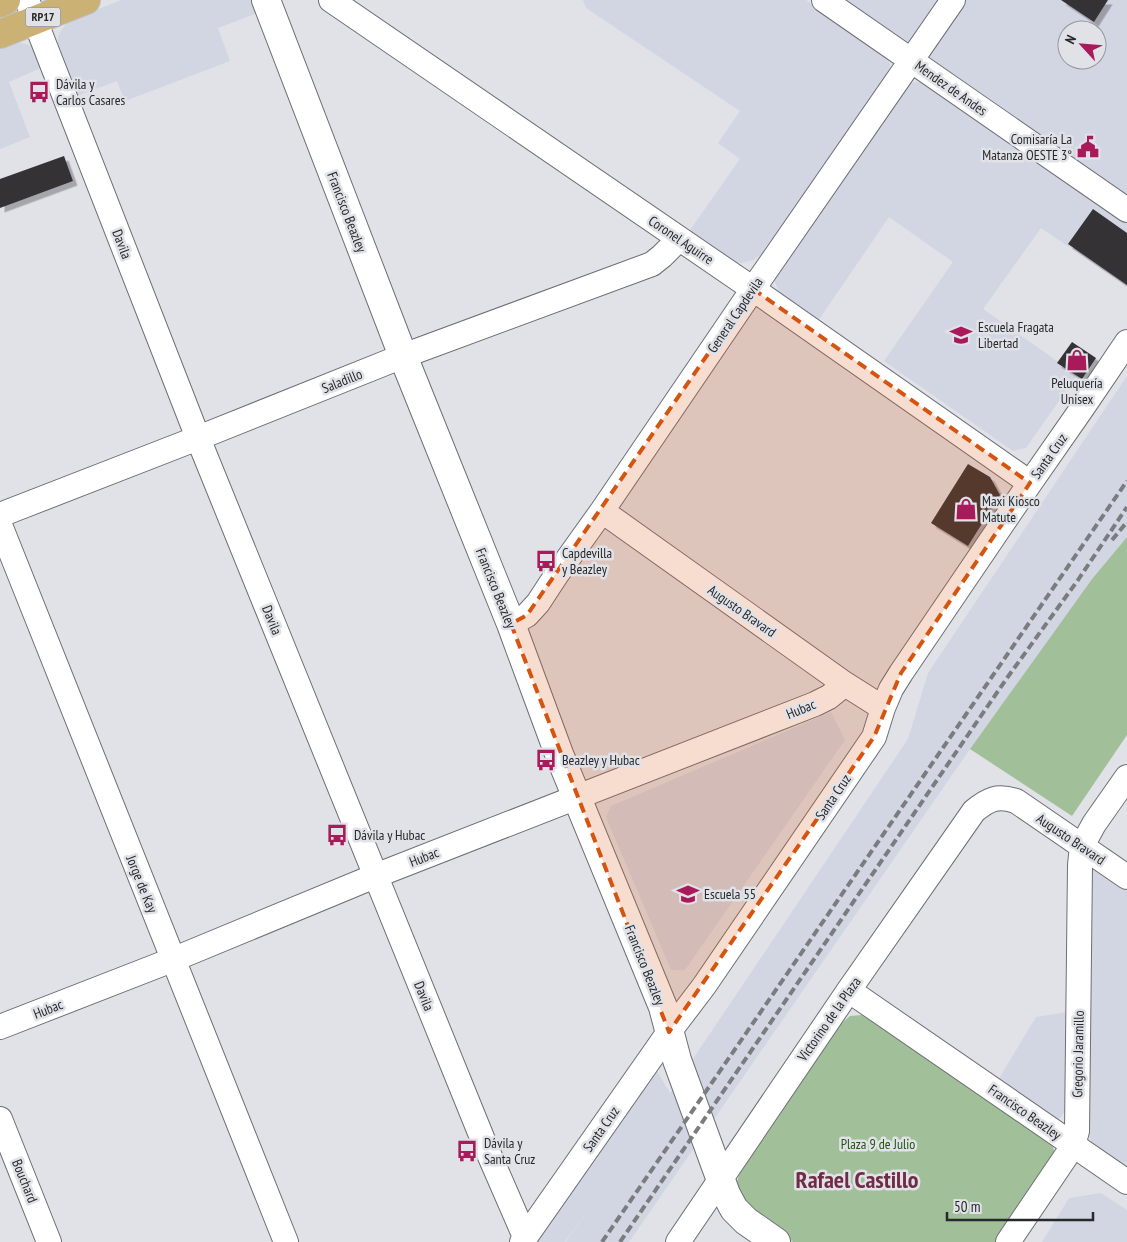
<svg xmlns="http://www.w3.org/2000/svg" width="1127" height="1242" font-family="'PT Sans Narrow',sans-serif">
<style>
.built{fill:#d2d5e2;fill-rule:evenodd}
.green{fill:#a1c099}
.building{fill:#363236;filter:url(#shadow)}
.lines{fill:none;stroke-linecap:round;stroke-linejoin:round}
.minor-casing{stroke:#6e6f75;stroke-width:26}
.tertiary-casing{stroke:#6e6f75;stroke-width:30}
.primary-casing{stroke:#bebfbf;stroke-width:30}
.minor{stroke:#fff;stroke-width:24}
.tertiary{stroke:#fff;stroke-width:28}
.primary{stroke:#cbb274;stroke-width:28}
.rail{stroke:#7a7c80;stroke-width:4;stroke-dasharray:8 4;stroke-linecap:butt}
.marked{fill:#d5540f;fill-opacity:0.2;stroke:#d5540f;stroke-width:4;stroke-dasharray:10 6;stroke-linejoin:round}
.labels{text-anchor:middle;stroke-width:5;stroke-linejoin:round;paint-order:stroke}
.shield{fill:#e0e2e8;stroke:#5f6064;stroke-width:1}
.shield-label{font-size:12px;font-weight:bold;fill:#28292b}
.poi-label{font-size:14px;fill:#28292b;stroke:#e0e2e8;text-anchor:start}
.street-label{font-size:14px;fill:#28292b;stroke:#e0e2e8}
.park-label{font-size:14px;fill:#215611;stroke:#e0e2e8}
.town-label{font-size:24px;font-weight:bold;fill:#702c44;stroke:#e0e2e8}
</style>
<defs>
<filter id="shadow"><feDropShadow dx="4.5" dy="4.5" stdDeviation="0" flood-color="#0004"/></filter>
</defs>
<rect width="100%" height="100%" fill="#e0e2e8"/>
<path class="built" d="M121,0H252L257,13L218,28L230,61L125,101L117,81L77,96L58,44V36L62,29L69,21Z
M583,0H806L884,55L890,64L889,72L886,79L761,254L754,260L741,263L736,262L690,230L740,159L718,143L740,111L586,8Z
M841,0H940L908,44L902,43Z
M964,0H1127V198L932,62L929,53ZM1067,30H1097V60H1067Z
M13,43H21L29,45L34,49L41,68L9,82L30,137L0,149V49Z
M914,82L925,83L1127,224V286L1041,228L983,309L1077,375L1026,448L1013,451L884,361L953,262L889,217L818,321L781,296L774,280L777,272L905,87Z
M1127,376V537L1092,579L970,749L629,1242H566L590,1207L565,1242H531L653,1064L670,1093L908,739L928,673Z
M831,712L845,740L685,970H671L606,817L611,806Z
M1095,867L1101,870L1127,889V1172L1095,1148L1091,1141L1089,1134L1087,874L1090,869Z
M1068,1012L1065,1111L1060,1118L1055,1121L997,1082L1036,1017Z
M1101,1193L1127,1210V1242H1042L1069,1198Z"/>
<path class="green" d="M1127,537V735L1072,816L970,749L1092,579Z
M862,1015L1049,1142L1053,1147L1055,1154L998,1242H793L750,1212L737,1187V1182L739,1174L839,1025L850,1016Z"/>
<path class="building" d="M1061,0H1108L1094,22Z
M64,156L73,181L0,208V179Z
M1093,209L1127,233V285L1068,244Z
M1072,342L1096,358L1082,379L1057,363Z
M968,464L990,477L1000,495L968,546L931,523Z"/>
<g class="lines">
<g class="minor-casing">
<path id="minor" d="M27,0L198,438L485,1145L525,1237
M331,0L753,289L1030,483
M824,0L1127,210
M602,511L845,684L883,708
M0,515L198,438L403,356L652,264L662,256L679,239
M0,525L286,1242
M511,624L527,615L538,603L557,574L602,511L753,289L953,0
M849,990L857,996L1127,1182
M0,1027L172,960L375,876L815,704L829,697L845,684
M0,1119L49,1242
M522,1242L669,1032L704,986L874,737L883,708L891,689L901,673L1030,483L1083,407L1127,342
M678,1242L849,990L974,811C989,799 997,795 1016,801L1127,877
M1008,1242L1073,1146L1077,1131L1080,865L1082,846L1094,824L1127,777"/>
</g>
<g class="tertiary-casing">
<path id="tertiary" d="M266,0L403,356L511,624L559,754L663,1007L677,1060L726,1194L734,1209L746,1221L776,1242"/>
</g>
<g class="primary-casing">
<path id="primary" d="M0,3L6,0
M0,34L86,0"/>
</g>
<use href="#minor" class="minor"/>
<use href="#tertiary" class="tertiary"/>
<use href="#primary" class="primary"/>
<path class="rail" d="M1112,540L1127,522
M602,1242L1127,481
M620,1242L1007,678L1078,580L1127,507"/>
</g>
<path class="marked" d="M753,289L1030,483L901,673L874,737L669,1032L511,624L527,615Z"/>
<defs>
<g id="bus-bare" transform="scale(1.725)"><path d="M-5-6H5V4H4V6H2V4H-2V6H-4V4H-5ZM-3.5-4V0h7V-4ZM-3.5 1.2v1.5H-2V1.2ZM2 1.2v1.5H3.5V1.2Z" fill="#a81a5a" stroke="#e0e2e8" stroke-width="2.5" paint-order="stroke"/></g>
<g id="civic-bare" transform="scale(1.725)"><path d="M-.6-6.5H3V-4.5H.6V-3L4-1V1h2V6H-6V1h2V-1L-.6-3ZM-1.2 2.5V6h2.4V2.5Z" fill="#a81a5a" stroke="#e0e2e8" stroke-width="2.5" paint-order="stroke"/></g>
<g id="school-bare" transform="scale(1.725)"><path d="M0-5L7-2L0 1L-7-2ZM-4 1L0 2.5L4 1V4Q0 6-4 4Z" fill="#a81a5a" stroke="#e0e2e8" stroke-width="2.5" paint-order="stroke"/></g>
<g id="shop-bare" transform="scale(1.725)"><path d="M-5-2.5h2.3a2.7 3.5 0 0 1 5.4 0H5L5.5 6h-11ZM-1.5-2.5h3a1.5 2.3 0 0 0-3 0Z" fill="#a81a5a" stroke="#e0e2e8" stroke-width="2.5" paint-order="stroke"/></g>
</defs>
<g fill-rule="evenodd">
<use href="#bus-bare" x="39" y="92"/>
<use href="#civic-bare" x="1088" y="147"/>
<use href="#school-bare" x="961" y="335"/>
<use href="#shop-bare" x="1077" y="360"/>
<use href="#shop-bare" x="966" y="509"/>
<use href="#bus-bare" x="546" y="561"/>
<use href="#bus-bare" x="546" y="760"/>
<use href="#bus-bare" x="337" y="835"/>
<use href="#school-bare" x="688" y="894"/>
<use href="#bus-bare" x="467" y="1151"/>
</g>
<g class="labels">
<rect class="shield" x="25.5" y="7.5" width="35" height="19" rx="4"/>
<g class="shield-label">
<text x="43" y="21">RP17</text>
</g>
<g class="poi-label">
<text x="56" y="89">Dávila y<tspan x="56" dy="16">Carlos Casares</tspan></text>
<text x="1072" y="144" text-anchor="end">Comisaría La<tspan x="1072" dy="16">Matanza OESTE 3°</tspan></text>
<text x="978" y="332">Escuela Fragata<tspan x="978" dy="16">Libertad</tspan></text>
<text x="1077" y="388" text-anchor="middle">Peluquería<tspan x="1077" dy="16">Unisex</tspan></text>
<text x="982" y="506">Maxi Kiosco<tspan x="982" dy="16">Matute</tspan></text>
<text x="562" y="558">Capdevilla<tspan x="562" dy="16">y Beazley</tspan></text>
<text x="562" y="765">Beazley y Hubac</text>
<text x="354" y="840">Dávila y Hubac</text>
<text x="704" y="899">Escuela 55</text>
<text x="484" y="1148">Dávila y<tspan x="484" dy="16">Santa Cruz</tspan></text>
</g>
<g class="street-label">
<text transform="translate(951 88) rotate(35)" y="5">Mendez de Andes</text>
<text transform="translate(347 212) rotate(69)" y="5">Francisco Beazley</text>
<text transform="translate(681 240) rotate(34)" y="5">Coronel Aguirre</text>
<text transform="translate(122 244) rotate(69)" y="5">Davila</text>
<text transform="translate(735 315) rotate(-56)" y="5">General Capdevila</text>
<text transform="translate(342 381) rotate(-22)" y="5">Saladillo</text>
<text transform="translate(1049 456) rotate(-55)" y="5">Santa Cruz</text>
<text transform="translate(496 588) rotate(68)" y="5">Francisco Beazley</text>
<text transform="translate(742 611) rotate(35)" y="5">Augusto Bravard</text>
<text transform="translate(272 620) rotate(68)" y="5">Davila</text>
<text transform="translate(801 709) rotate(-22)" y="5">Hubac</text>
<text transform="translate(833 797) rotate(-56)" y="5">Santa Cruz</text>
<text transform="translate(1071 839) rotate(34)" y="5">Augusto Bravard</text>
<text transform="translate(424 857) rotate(-21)" y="5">Hubac</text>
<text transform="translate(142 884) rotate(68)" y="5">Jorge de Kay</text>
<text transform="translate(645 965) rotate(68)" y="5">Francisco Beazley</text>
<text transform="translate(424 996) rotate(68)" y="5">Davila</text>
<text transform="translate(48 1009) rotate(-21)" y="5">Hubac</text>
<text transform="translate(829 1019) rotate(-55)" y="5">Victorino de la Plaza</text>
<text transform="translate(1078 1054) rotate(-89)" y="5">Gregorio Jaramillo</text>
<text transform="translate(1025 1112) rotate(35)" y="5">Francisco Beazley</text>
<text transform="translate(601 1129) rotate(-55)" y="5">Santa Cruz</text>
<text transform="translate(25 1181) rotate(68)" y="5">Bouchard</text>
</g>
<g class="park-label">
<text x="878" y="1149">Plaza 9 de Julio</text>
</g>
<g class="town-label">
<text x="857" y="1188">Rafael Castillo</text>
</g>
</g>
<g transform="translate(1082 45) rotate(296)"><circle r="24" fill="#e0e2e8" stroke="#96989c"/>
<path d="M0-4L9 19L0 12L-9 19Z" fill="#a81a5a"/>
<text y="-8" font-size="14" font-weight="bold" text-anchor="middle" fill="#28292b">N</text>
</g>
<path d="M947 1212v8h146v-8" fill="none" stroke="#28292b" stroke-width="2.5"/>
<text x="954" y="1212" font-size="15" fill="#28292b" stroke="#e0e2e8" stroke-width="4" paint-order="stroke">50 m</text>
</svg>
